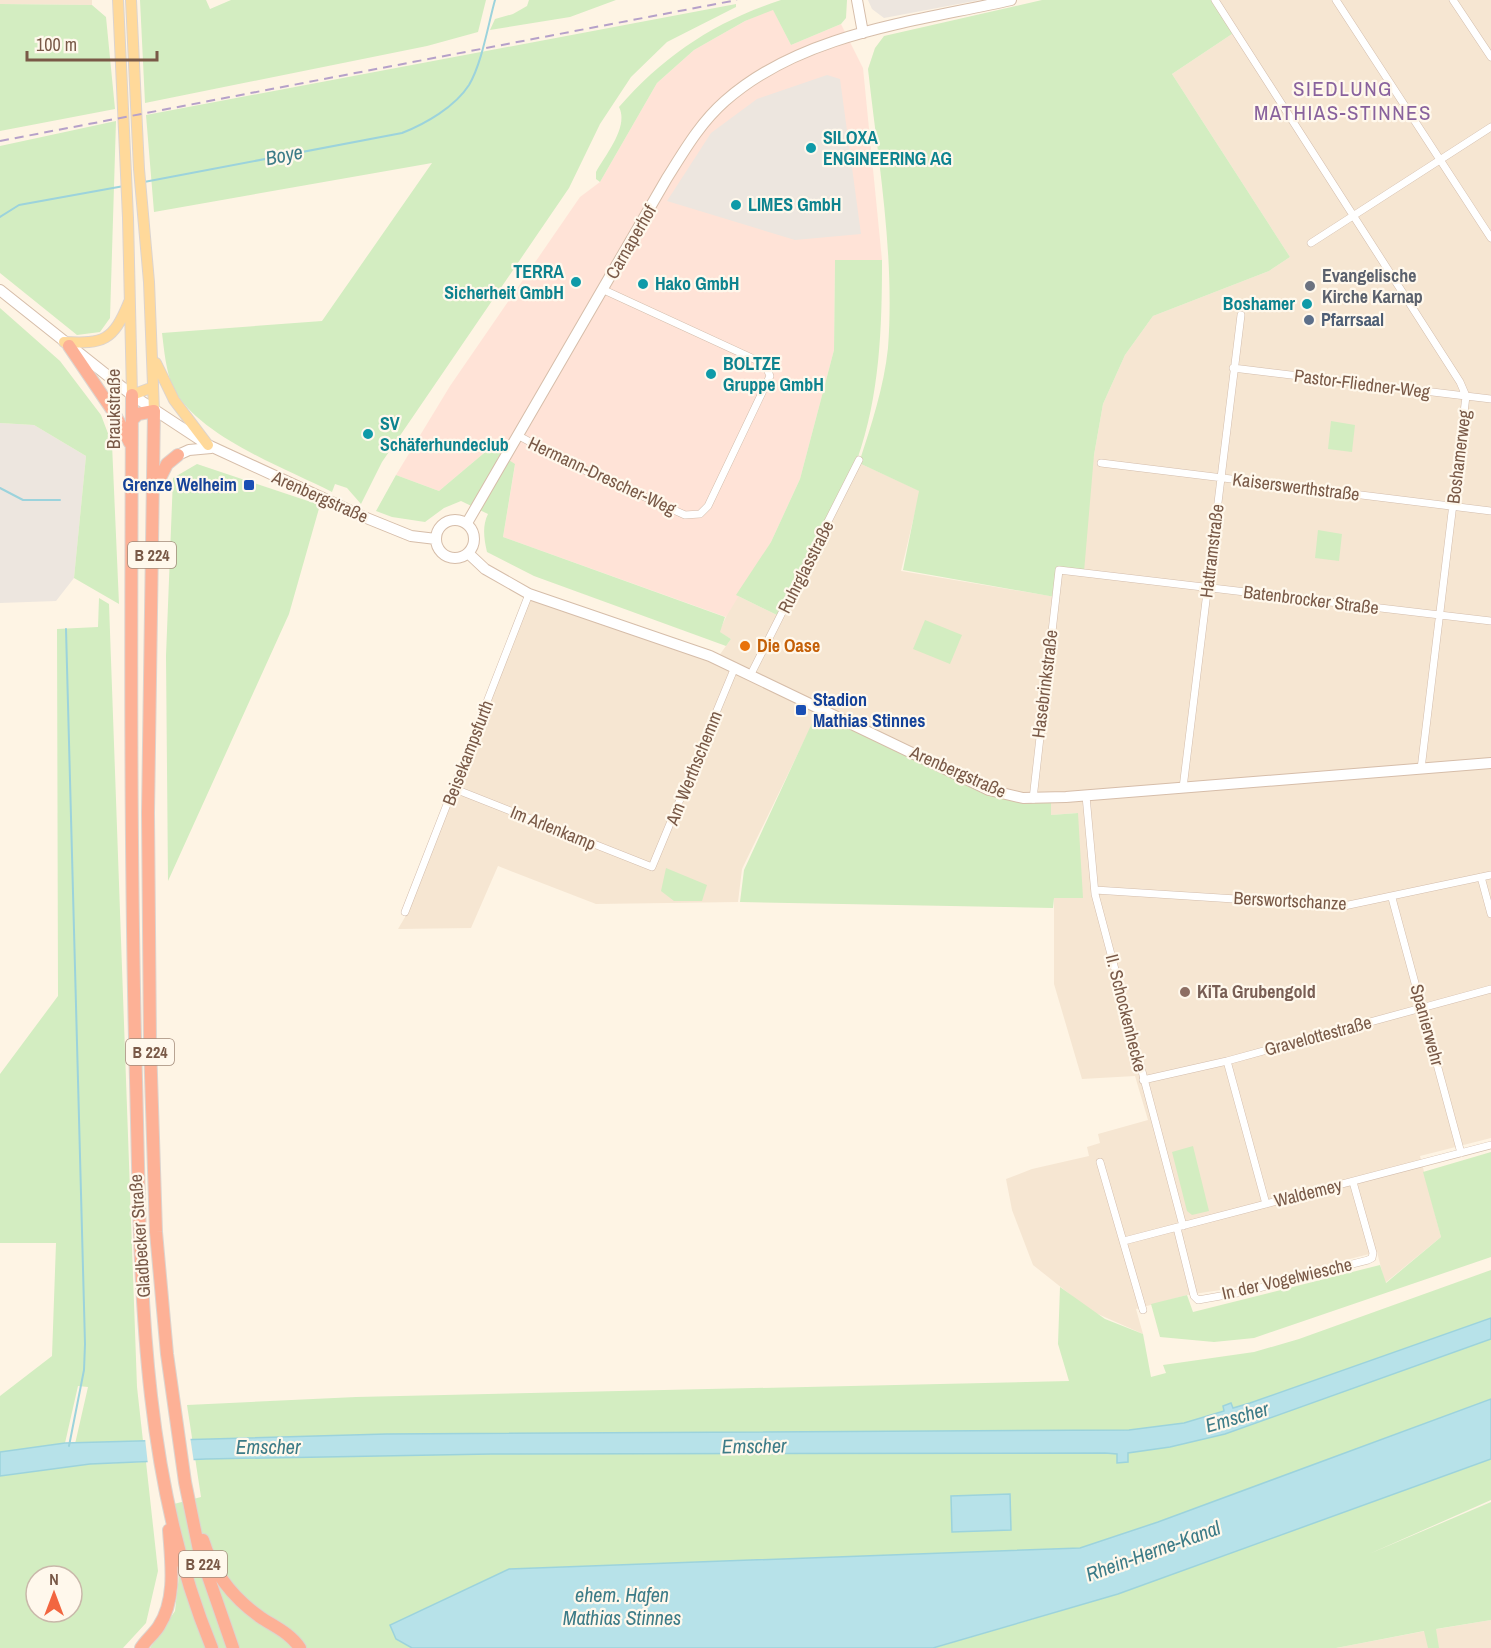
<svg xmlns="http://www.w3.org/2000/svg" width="1491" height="1648" font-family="'Archivo Narrow',sans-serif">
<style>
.residential{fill:#f6e6d2}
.commercial{fill:#ffe3d7}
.industrial{fill:#ede6df}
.green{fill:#d3edc1;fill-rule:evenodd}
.water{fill:#b7e2e9;stroke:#9cd3dc;stroke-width:1.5}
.pier{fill:#fef4e4}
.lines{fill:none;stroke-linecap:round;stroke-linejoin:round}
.stream{stroke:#9cd3dc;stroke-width:2}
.street-casing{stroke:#d3bdac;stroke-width:8}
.secondary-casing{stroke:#d6bda9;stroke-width:12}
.primary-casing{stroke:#dcd4cf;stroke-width:12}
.highway-casing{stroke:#dcd4cf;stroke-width:14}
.street{stroke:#fff;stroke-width:7}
.secondary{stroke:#fff;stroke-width:10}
.primary{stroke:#ffd99a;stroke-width:10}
.highway{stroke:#fdb196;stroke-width:12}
.rail{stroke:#b6a1c9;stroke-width:2;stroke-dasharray:9 6;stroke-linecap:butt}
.culture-dot{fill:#0f9aa8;stroke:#fff8ec;stroke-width:2}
.worship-dot{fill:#6b7280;stroke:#fff8ec;stroke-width:2}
.service-dot{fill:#5c6f8a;stroke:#fff8ec;stroke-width:2}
.transit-dot{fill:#1a4fb4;stroke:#fff8ec;stroke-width:2}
.food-dot{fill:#e8710a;stroke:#fff8ec;stroke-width:2}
.education-dot{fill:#8d6e63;stroke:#fff8ec;stroke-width:2}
.labels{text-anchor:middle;stroke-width:4.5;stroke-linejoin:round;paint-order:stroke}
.shield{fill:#fff8ec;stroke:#a18978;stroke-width:1.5}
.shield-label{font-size:16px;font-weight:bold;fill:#795947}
.culture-label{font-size:18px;font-weight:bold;fill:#0d838f;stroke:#fff8ec;text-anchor:start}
.street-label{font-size:18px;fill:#795947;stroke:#fff8ec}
.worship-label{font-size:18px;font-weight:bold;fill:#5b616d;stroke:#fff8ec;text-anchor:start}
.service-label{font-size:18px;font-weight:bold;fill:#4e5e75;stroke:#fff8ec;text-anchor:start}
.transit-label{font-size:18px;font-weight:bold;fill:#164399;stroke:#fff8ec;text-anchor:end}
.food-label{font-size:18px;font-weight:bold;fill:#c56008;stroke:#fff8ec;text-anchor:start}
.education-label{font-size:18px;font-weight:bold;fill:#785e54;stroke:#fff8ec;text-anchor:start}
.water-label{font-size:20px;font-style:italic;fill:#3c7b87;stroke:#fff8ec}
.quarter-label{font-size:21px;letter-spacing:1.5px;fill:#89629d;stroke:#fff8ec}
</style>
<rect width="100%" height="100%" fill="#fef4e4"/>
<path class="residential" d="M0,0H92V5L0,4Z
M1215,0H1491V1138L1420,1156L1441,1237L1385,1283L1377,1252L1241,1287L1187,1295L1136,1309L1143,1334L1091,1311L1033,1265L1012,1210L1006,1179L1032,1169L1089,1156L1087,1147L1100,1143L1098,1134L1148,1120L1135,1076L1082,1079L1054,984V898L1082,897L1077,813L1051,815L1012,795L820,708L742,869L738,902L596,904L498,866L471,928L398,929L408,912L528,595L718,657L731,639L719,632L736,595L781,617L859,463L920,491L901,571L1056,597L1060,571L1094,455L1103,404L1125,355L1153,316L1269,271L1290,257L1172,74L1235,32Z
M1491,1620V1648H1336L1425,1631Z"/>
<path class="commercial" d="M773,9L791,45L841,24L863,68L882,260H835L834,350L800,479L771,542L726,617L503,537L515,465L490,448L439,491L396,475L450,386L580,197L600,182L657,83L694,50L745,21Z"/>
<path class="industrial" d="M868,0H980L884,18L872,9Z
M827,75L840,79L861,234L795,240L667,201L711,133L757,99Z
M0,423L34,425L86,456L74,578L56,601L0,603Z"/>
<path class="green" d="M140,0H206L210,9L231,0H486L478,32L427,46L145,103Z
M529,0H616L570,17L490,30L495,19L513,14L527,6Z
M781,0H847L846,18L841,24L791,45L773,10L745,21L694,50L657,83L600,182L596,179V172C606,154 629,127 619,107C664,55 716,21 781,0Z
M1042,0H1215L1235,32L1172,74L1290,257L1269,271L1153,316L1125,355L1103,404L1094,455L1084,572L1059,569L1055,597L903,570L919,491L859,463C871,426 884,387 888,348C895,255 878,160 868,69L875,48L884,36Z
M0,4L92,5L106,17L115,109L0,131Z
M736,4V7L667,42L631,77L600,124L569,188L382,462L361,504L347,488L335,484L332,492C285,468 197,436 173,387C166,372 164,349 162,333L322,321L432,163L154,212L146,115Z
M116,121L110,318L100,332L77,335L0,273V146Z
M835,260H882C882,328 880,395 857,460L779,616L736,595L771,542L800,479L834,350Z
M0,308L60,361L101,415L112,444L119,604L74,578L86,456L34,425L0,423Z
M1331,421L1355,425L1352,452L1328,449Z
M490,448H499L504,457L515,464L503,537L725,617L720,632L731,639L726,646L534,576L487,552C484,539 482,526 488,514L461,501L444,508L425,522L392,517L376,511L396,475L439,491Z
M197,464L320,505L289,614L168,881L166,656L173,478Z
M1318,530L1342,534L1339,561L1315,558Z
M99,598L109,604L137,1387L143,1441L75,1444L88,1387L78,1386L65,1443L0,1452V1396L52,1356L56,1243H0V1074L58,996L57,629L98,627Z
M925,620L962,635L950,664L913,649Z
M822,710L989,790L1051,798V815L1078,813L1083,898H1054L1053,908L740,902L744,870L812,723Z
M666,868L707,885L702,901H674L661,891Z
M1193,1146L1209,1211L1192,1215L1187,1211L1172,1152Z
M1491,1152V1257L1254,1338L1214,1342L1160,1337L1151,1304L1187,1295L1193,1312L1380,1265L1386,1283L1441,1237L1423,1172Z
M1491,1270V1399L1158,1522L1080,1548L509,1569L390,1625L396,1639L412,1648H150L175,1611L179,1576L170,1505L201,1497L187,1405L356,1397L1069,1381L1058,1344L1060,1287L1105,1319L1143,1334L1151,1377L1166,1373L1163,1365L1254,1352L1299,1339Z
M1491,1459V1500L1369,1554L1491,1502V1620L1436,1629L1439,1648H1428L1424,1631L1336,1648H934L1118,1594Z
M146,1462L158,1571L146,1623L123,1648H0V1476L90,1464ZM36,1576H72V1612H36Z"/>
<path class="water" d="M1491,1318V1339L1225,1434L1170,1447L1128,1453V1462L1117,1463V1454L1105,1453L491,1454L206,1459L90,1464L0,1476V1452L65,1443L386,1434L1129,1430L1184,1423L1224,1411L1223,1406L1231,1403L1233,1408L1250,1403Z
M1491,1399V1459L1118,1594L933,1648H412L396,1639L390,1625L509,1569L1080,1548L1158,1522Z
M1010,1494L1011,1530L952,1532L951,1496Z"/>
<path class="pier" d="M190,1436L194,1463L148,1465L145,1438Z"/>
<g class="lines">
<path class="stream" d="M144,182L402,133C425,124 455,107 469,85C482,63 488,25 495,0
M0,217L19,205L124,186
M0,488L23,500H60
M66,629L85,1344L84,1370L69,1446"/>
<g class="street-casing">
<path id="street" d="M1215,0L1460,382L1466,396L1421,769
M1336,0L1491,238
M1453,0L1491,57
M1311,243L1491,127
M1233,368L1491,399
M519,436L573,465L685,515L700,514L708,506L770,376L765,364L604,290
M1101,463L1491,511
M751,674L859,460
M1183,788L1241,315
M455,789L652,867L735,667
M1086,796L1095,894L1183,1226
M1033,799L1059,570L1491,621
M1481,877L1491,914
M1095,890L1344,906L1491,875
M1392,898L1461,1153
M405,912L529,594
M1227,1061L1266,1204
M1143,1080L1227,1061L1491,989
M1100,1162L1143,1310
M1177,1228L1194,1296L1198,1300L1243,1292L1368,1260L1372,1258L1373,1253L1353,1182
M1124,1241L1491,1145"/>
</g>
<g class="secondary-casing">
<path id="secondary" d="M857,0L863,33
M0,290L132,395L208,445L364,517L411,536L436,539
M178,455L189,450L211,448
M436 539a19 19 0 1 1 38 0a19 19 0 1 1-38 0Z
M467,523L667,178C684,151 700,123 725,101C802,33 914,22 1011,0
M468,553L485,569L529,594L710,656L989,790L1023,798L1066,797L1491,763"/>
</g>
<g class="primary-casing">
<path id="primary" d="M118,0L128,218L132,395L153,387
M131,0L139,169L149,282L154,411
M64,342C104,344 113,341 129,302
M156,363L174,400L208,445"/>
</g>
<g class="highway-casing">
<path id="highway" d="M69,346L113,411L130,443
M132,395C131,623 130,852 136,1080C141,1269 138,1470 212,1648
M132,420L138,414L154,411L148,813L150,1044L156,1232L167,1354L185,1482L199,1550L233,1648
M156,486L167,464L178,455
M203,1540C213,1573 232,1597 260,1617C275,1627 290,1633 300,1648
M141,1648C146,1640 154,1634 159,1626C177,1598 171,1561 169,1530"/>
</g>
<use href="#street" class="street"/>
<use href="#secondary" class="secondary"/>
<use href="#primary" class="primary"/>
<use href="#highway" class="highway"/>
<path class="rail" d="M0,141L737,0"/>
</g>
<g class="culture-dot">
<circle cx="811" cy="148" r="6"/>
<circle cx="736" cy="205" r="6"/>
<circle cx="576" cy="282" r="6"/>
<circle cx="643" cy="284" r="6"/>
<circle cx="1307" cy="304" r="6"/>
<circle cx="711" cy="374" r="6"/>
<circle cx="368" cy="434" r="6"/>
</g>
<circle class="worship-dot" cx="1310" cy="286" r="6"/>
<circle class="service-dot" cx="1309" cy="320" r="6"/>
<g class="transit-dot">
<rect x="243" y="479" width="12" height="12" rx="3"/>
<rect x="795" y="704" width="12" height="12" rx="3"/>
</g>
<circle class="food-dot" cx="745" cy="646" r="6"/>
<circle class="education-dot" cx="1185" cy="992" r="6"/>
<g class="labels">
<g class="shield">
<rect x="128" y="542" width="48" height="26" rx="4.5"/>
<rect x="126" y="1039" width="48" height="26" rx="4.5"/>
<rect x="179" y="1551" width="48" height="26" rx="4.5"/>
</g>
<g class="shield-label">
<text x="152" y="561">B 224</text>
<text x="150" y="1058">B 224</text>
<text x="203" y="1570">B 224</text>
</g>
<g class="culture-label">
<text x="823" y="144">SILOXA<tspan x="823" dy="21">ENGINEERING AG</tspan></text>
<text x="748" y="211">LIMES GmbH</text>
<text x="564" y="278" text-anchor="end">TERRA<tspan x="564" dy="21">Sicherheit GmbH</tspan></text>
<text x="655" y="290">Hako GmbH</text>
<text x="1295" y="310" text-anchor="end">Boshamer</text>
<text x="723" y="370">BOLTZE<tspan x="723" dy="21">Gruppe GmbH</tspan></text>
<text x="380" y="430">SV<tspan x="380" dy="21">Schäferhundeclub</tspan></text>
</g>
<g class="street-label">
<text transform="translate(631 242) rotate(-60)" y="6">Carnaperhof</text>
<text transform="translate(1362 384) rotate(7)" y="6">Pastor-Fliedner-Weg</text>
<text transform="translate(114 409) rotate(-90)" y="6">Braukstraße</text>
<text transform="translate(1459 457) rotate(-83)" y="6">Boshamerweg</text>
<text transform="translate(602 476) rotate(25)" y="6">Hermann-Drescher-Weg</text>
<text transform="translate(1296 487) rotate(7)" y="6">Kaiserswerthstraße</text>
<text transform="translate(320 497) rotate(24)" y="6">Arenbergstraße</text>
<text transform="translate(1212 551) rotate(-83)" y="6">Hattramstraße</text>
<text transform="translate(806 567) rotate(-63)" y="6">Ruhrglasstraße</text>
<text transform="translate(1311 600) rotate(7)" y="6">Batenbrocker Straße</text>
<text transform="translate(1045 684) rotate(-83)" y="6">Hasebrinkstraße</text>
<text transform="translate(468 753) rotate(-69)" y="6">Beisekampsfurth</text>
<text transform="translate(694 768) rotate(-68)" y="6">Am Werthschemm</text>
<text transform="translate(958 772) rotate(24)" y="6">Arenbergstraße</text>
<text transform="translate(553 828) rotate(22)" y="6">Im Arlenkamp</text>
<text transform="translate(1290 901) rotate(3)" y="6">Berswortschanze</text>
<text transform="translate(1126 1013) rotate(76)" y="6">II. Schockenhecke</text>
<text transform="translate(1427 1025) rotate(75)" y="6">Spanierwehr</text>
<text transform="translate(1318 1036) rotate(-15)" y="6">Gravelottestraße</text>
<text transform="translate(1308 1193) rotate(-14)" y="6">Waldemey</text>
<text transform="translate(140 1236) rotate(-94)" y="6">Gladbecker Straße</text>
<text transform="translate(1287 1279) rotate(-13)" y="6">In der Vogelwiesche</text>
</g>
<g class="worship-label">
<text x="1322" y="282">Evangelische<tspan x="1322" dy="21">Kirche Karnap</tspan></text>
</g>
<g class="service-label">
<text x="1321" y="326">Pfarrsaal</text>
</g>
<g class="transit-label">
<text x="237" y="491">Grenze Welheim</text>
<text x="813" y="706" text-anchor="start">Stadion<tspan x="813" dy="21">Mathias Stinnes</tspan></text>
</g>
<g class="food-label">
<text x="757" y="652">Die Oase</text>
</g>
<g class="education-label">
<text x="1197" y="998">KiTa Grubengold</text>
</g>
<g class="water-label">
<text transform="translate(284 155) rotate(-11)" y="7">Boye</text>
<text transform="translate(1237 1417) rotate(-16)" y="7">Emscher</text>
<text transform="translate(754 1446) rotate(-1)" y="7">Emscher</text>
<text x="268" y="1454">Emscher</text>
<text transform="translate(1153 1551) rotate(-20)" y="7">Rhein-Herne-Kanal</text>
<text x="622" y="1602">ehem. Hafen<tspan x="622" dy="23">Mathias Stinnes</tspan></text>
</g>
<g class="quarter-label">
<text x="1343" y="96">SIEDLUNG<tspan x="1343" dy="24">MATHIAS-STINNES</tspan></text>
</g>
</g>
<g transform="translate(54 1594)"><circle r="28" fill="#fff8ec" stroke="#c9b8aa" stroke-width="1.5"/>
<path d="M0-4.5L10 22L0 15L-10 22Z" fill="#f26640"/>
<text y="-9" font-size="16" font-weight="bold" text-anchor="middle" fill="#795947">N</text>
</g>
<path d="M27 51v9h130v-9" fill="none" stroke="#795947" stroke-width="3"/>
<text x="36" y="51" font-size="18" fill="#795947" stroke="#fff8ec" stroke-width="4.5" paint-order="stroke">100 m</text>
</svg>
